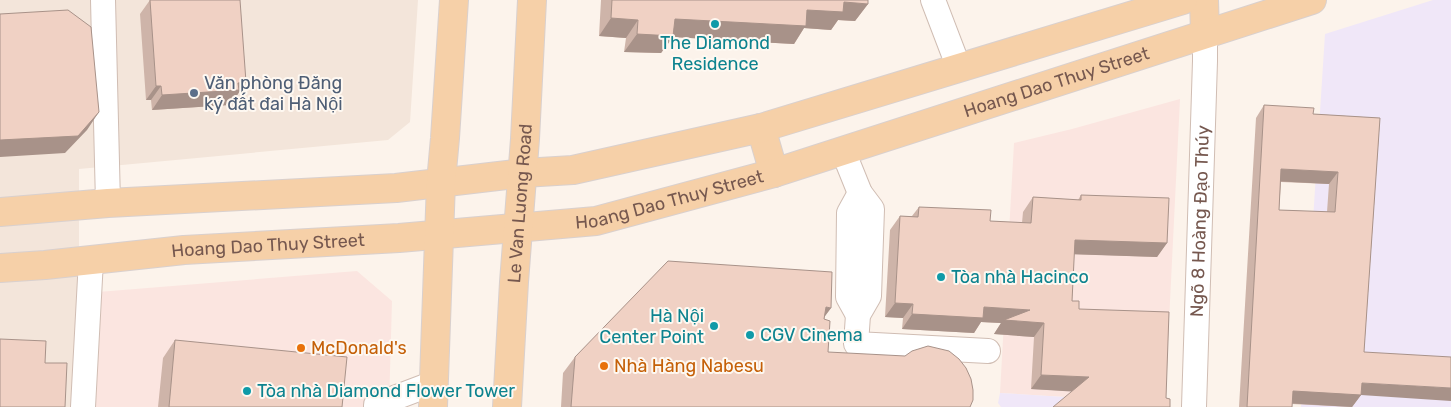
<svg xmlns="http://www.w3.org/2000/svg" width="1451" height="407" font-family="Rubik,sans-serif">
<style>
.residential{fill:#f3e5da}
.commercial{fill:#fbe5e0}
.education{fill:#f0e7f8}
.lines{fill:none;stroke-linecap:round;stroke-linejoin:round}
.minor-casing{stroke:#d0bdb3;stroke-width:26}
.major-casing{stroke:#d9d0ce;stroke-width:30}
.minor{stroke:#fff;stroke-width:24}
.major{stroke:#f6d0a8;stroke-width:28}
.wall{fill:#ceb4a9;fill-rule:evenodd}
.shaded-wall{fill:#a89289}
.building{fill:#f0d1c4;stroke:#a89289;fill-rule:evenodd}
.culture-dot{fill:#0f9aa8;stroke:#fef8f1;stroke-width:2}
.service-dot{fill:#5c6f8a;stroke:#fef8f1;stroke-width:2}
.food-dot{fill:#e8710a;stroke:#fef8f1;stroke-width:2}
.labels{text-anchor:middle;stroke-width:4;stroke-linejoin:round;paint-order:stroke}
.culture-label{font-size:18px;fill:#0d838f;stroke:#fef8f1;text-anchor:start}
.street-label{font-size:18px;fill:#76584f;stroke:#fef8f1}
.service-label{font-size:18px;fill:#4e5e75;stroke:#fef8f1;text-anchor:start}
.food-label{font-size:18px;fill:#c56008;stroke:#fef8f1;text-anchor:start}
</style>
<rect width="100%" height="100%" fill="#fcf3eb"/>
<path class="residential" d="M0,0H418L410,122L388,140L79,169V310L74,407H0Z"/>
<path class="commercial" d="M1180,99L1165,403L1000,393L1014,143L1072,129Z
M357,271L392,301L389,407H93L98,292Z"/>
<path class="education" d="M1433,0H1451V407H1301L1325,34Z
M1000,393L1165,403V407H1001L998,403Z"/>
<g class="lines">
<g class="minor-casing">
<g id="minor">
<path d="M103,0L108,203"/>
<path d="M933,0L959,68"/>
<path d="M843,151L860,193L872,209L869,296L858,315L856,344L988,351"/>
<path d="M858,315L848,297L849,213L860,193"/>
<path d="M83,407L91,260"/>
<path d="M376,407V405L434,383"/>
<path id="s1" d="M1194,407L1205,61V33"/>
</g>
</g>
<g class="major-casing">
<g id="major">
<path d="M1204,0L1205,33"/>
<path d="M761,128L774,173"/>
<path d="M0,212L108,203L396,188L523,173L573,170L761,128L1183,0"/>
<path id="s2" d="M0,268L45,265L184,250L399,238L596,221L774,173L1312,0"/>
<path d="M433,407L441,182L445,138L454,0"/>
<path id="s3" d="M507,407L514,282L525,139L532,0"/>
</g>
</g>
<use href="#minor" class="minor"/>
<use href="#major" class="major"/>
</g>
<path class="wall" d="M150,0H240L236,97H234L229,105L152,110L151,100H146L140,14Z
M601,0H868V4L855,21L838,20L831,30L804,28L794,44L673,37L661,53L624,52L626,38L599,36Z
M1264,105L1313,114L1380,118L1361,395L1352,407L1292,404V407H1239L1256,118ZM1281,182L1329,184L1327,212L1279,210Z
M1081,195L1167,243L1157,257L1074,254L1072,301V391L1031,389L1034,337L994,334L1001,323L981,322L974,333L902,329L903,318L885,317L890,230L900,216H912L919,207L990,221L1022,223L1023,212L1033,197L1078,200Z
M831,308L825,316L824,319L828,352L970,407H561L563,373L575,357Z
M175,340L342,407H158L163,358Z"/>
<path class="shaded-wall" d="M844,2L868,4L855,21L838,20L831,30L804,28L794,44L673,37L661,53L624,52L637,34L675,19Z
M611,18L638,20L626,38L599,36Z
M246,82L236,97H234L229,105L152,110L162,95L238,83Z
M156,86H161L151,100H146Z
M99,112L87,130L65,153L0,157V140Z
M1281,169L1338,172L1329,184L1273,181Z
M1075,240L1167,243L1157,257L1065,254Z
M895,303L913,304L903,318L885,317Z
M826,307L831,308L819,324Z
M984,307L1030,310L1044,323L1034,337L994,334L1001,323L981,322L974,333L902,329L912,314Z
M1041,375L1089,377L1079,392L1031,389Z
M1362,383L1451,388V401L1361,395L1352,407L1284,403L1293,391Z"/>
<path class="building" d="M150,0H240L246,82L238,83L239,90L162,95L161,86H156Z
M612,0H868V4L844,2L843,12L807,10L806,26L675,19L673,36L637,34L638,20L611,18Z
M68,10L91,27L99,112L78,136L0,140V14Z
M1264,105L1314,108L1313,114L1380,118L1364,352L1451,357V388L1362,383L1361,395L1293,391L1292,407H1247ZM1281,169L1338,172L1335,212L1279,210Z
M1081,195L1169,198L1167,243L1075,240L1072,301H1079V309L1169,312L1166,398L1170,399V407H1053L1089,377L1041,375L1044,323L1004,320L1030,310L984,307L983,318L912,314L913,304L895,303L900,216L918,217L919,207L991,210L990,221L1031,223L1033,197L1081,200Z
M668,261L832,272L831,308L826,307L824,319L830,321L828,352L905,356L912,351L928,346L949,351L959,359L966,368L971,379L973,390V400L970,407H571L575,357Z
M0,339L46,341L45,363H67L65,407H0Z
M175,340L347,357L342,407H169Z"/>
<g class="culture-dot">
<circle cx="715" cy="24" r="5"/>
<circle cx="941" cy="277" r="5"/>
<circle cx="714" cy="326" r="5"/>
<circle cx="750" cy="335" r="5"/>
<circle cx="247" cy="391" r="5"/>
</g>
<circle class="service-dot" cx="194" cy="93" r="5"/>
<g class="food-dot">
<circle cx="301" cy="348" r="5"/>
<circle cx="604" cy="366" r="5"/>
</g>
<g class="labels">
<g class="culture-label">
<text x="715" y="49" text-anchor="middle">The Diamond<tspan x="715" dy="21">Residence</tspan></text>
<text x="951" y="283">Tòa nhà Hacinco</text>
<text x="704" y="322" text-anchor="end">Hà Nội<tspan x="704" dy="21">Center Point</tspan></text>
<text x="760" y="341">CGV Cinema</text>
<text x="257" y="397">Tòa nhà Diamond Flower Tower</text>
</g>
<g class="street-label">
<text dy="6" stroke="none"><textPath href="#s2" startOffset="1079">Hoang Dao Thuy Street</textPath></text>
<text dy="6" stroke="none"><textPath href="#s2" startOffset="674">Hoang Dao Thuy Street</textPath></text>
<text dy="6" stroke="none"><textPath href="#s3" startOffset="204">Le Van Luong Road</textPath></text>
<text dy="6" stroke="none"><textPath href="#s1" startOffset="186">Ngõ 8 Hoàng Đạo Thúy</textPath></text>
<text dy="6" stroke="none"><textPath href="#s2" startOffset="269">Hoang Dao Thuy Street</textPath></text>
</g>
<g class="service-label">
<text x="204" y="89">Văn phòng Đăng<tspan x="204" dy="21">ký đất đai Hà Nội</tspan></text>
</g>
<g class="food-label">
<text x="311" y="354">McDonald's</text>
<text x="614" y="372">Nhà Hàng Nabesu</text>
</g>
</g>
</svg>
